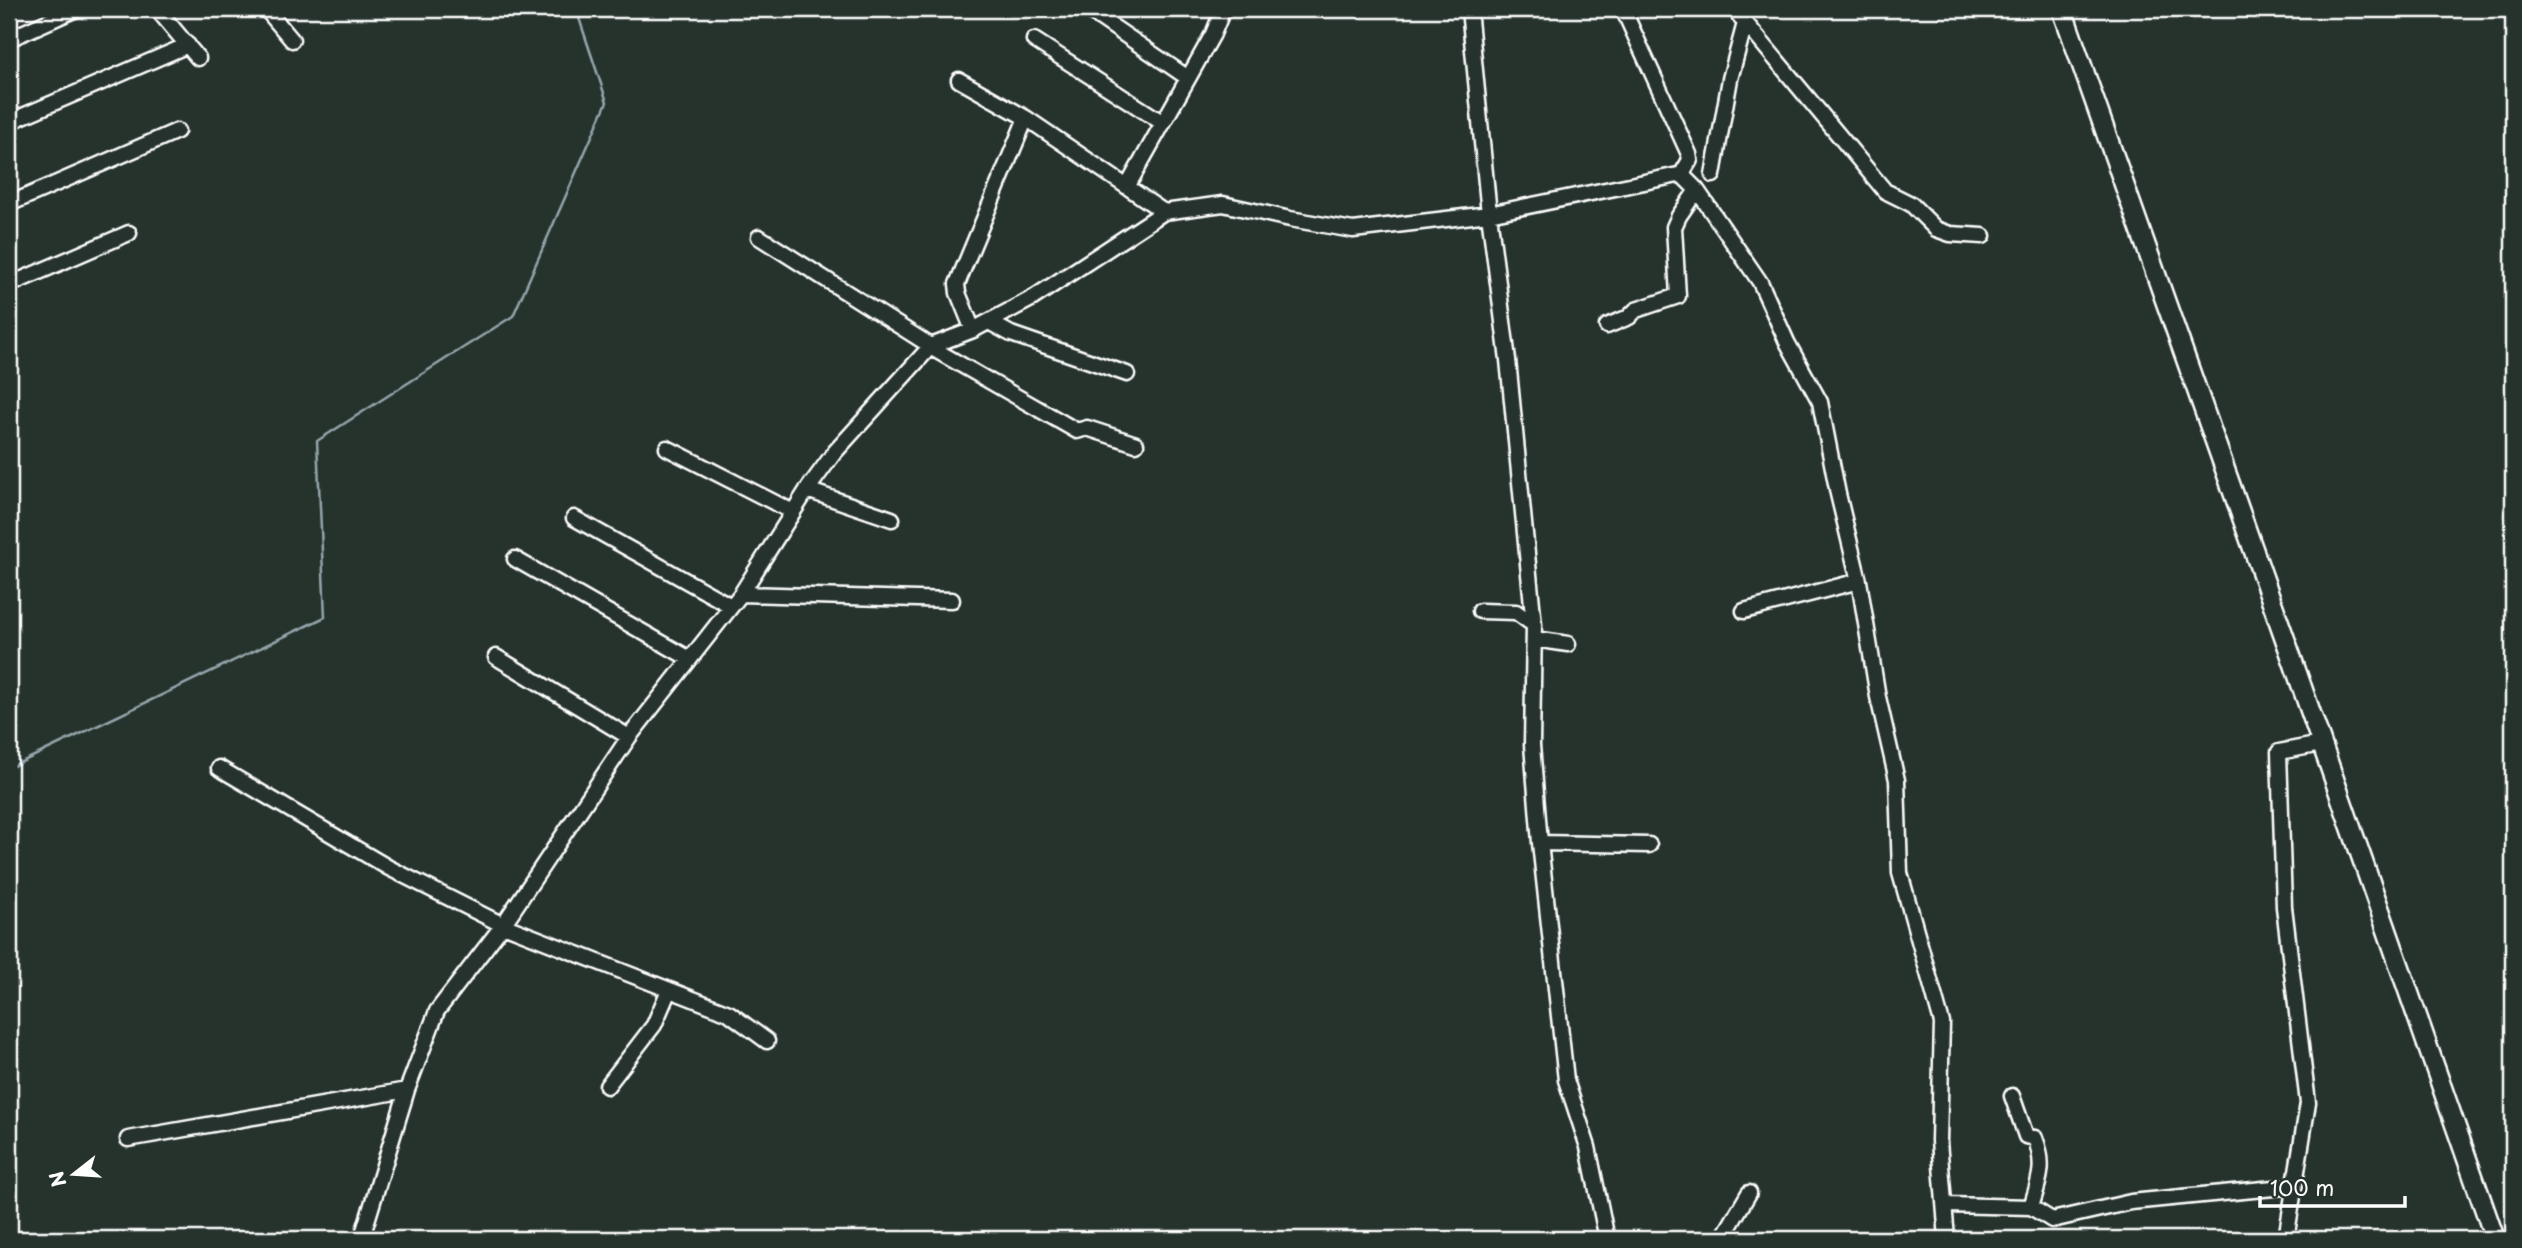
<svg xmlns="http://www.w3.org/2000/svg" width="2522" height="1248" font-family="'Playpen Sans',sans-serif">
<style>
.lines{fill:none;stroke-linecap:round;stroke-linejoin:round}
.stream{stroke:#95a6ac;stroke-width:2.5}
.minor-casing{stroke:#fff;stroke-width:19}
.major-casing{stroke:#fff;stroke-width:23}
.minor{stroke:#26332d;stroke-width:14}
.major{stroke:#26332d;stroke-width:18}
</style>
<rect width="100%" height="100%" fill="#26332d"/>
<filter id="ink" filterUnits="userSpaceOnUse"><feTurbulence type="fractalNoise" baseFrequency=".0143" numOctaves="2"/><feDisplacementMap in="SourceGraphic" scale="14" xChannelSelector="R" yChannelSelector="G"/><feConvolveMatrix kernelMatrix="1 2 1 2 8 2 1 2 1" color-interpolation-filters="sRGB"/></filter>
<g filter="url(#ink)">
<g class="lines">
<path class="stream" d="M9,768L325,617L317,441L513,316L607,102L576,9"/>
<g class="minor-casing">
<path id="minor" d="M157,9L198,58
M266,9L292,40
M1087,9L1188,78
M1469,9L1489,214L1508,360L1534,625L1532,745L1540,843L1566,1080L1588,1147L1607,1239
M1623,9L1689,154L1690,160L1684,170V177L1697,190L1760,282L1787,342L1820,402L1838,494L1859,581L1878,697L1897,780L1900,873L1942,1023L1939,1141L1947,1239
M1734,9L1885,191L1911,204L1936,229L1950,234L1983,236
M9,39L76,9
M1034,40L1163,123
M959,80L1026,118L1164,212
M9,122L188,45
M1713,175L1730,79L1745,23
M1127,187L1213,34L1220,17
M9,204L177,131
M759,237L931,346
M9,285L129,233
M989,322L1011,334L1127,374
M1607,326L1629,317L1636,310L1678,296L1674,227L1679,216L1697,190
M973,330L958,293L957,284L1026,118
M930,347L1077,431L1087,428L1136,444
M667,448L793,512
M807,490L892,519
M574,518L731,606
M515,559L690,659
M741,594L952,600
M1480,611L1516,612L1534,625
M1744,611L1859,581
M1535,639L1568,644
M496,657L629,737
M219,768L389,868L503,925L729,1013L767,1041
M1540,843L1649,845
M607,1086L654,1025L669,990
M2012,1096L2026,1136L2035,1138C2046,1165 2039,1181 2031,1207
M128,1139L407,1090
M1945,1205L2031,1207L2052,1220L2131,1202L2294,1186
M359,1239L363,1234L407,1090L437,1011L503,925L629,737L741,594L807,490L834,453L931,346L973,330L1033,298L1164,212L1223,204L1290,219L1353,230L1489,214L1683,174
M1722,1239L1749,1193
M2286,1239L2308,1103L2284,907L2279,752L2321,744"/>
</g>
<g class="major-casing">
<path id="major" d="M2062,9C2207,419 2353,828 2495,1239"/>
</g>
<use href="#minor" class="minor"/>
<use href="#major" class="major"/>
</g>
</g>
<rect width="2522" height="1248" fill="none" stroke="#26332d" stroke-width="35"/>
<rect x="18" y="18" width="2487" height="1213" fill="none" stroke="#fff" stroke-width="2.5" filter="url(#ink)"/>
<g transform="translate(74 1174) rotate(253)" stroke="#26332d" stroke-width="5" paint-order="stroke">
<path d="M0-5L12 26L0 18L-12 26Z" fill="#ffffff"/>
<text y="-10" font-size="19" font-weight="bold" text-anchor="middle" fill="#ffffff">N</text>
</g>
<path d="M2260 1196v10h145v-10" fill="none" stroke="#ffffff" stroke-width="3.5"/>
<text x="2270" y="1196" font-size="21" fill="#ffffff" stroke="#26332d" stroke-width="5" paint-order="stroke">100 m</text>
</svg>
